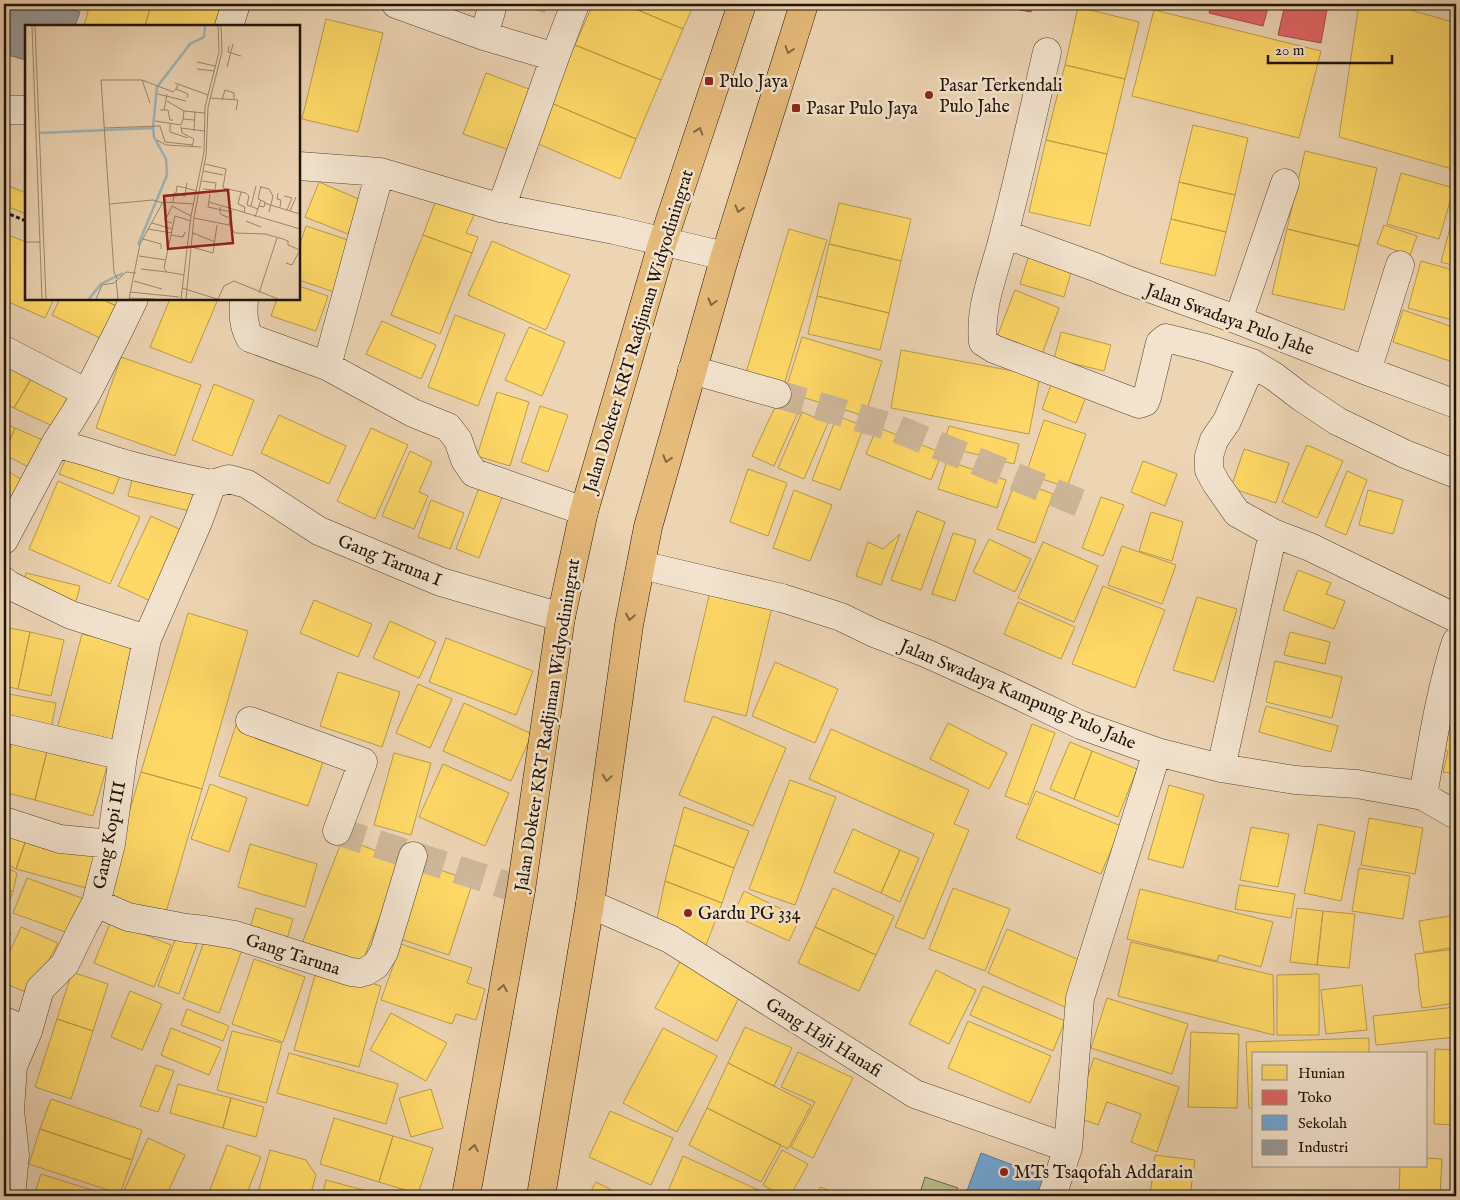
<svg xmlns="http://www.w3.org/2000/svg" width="1460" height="1200" font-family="'IM FELL English',serif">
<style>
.garden{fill:#b9bc8b;stroke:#6c6849}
.homes{fill:#ffd966;stroke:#bc9e4a}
.shops{fill:#e06666;stroke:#a64e4a}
.schools{fill:#6fa8dc;stroke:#577c9c}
.industry{fill:#999;stroke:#75716d}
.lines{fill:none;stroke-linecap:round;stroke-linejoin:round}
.street-tunnel{stroke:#ceb799;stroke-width:28;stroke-dasharray:28 14;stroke-linecap:butt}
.street-casing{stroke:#534532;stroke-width:29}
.primary-casing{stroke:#201507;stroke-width:29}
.path{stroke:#201507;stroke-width:3;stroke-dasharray:4 2.5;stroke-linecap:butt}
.street{stroke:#f3e3ce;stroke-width:28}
.primary{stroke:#e6ba7a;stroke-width:28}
.oneway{stroke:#836840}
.poi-dot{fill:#8f2418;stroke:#f3e3ce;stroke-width:2}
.labels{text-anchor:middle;stroke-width:5;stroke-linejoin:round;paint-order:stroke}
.poi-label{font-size:18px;fill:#201507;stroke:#f3e3ce;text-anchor:start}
.street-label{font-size:18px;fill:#201507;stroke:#f3e3ce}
.inset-river{fill:none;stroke:#9eb5b8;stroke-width:2.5}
.inset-road{fill:none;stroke:#9b886e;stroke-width:1}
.view{fill:#8f2418;fill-opacity:0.15;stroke:#8f2418;stroke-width:2.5}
.inset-edge{fill:none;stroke:#201507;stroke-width:2.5}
</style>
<rect width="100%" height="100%" fill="#edd4b3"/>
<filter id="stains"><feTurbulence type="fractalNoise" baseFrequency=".004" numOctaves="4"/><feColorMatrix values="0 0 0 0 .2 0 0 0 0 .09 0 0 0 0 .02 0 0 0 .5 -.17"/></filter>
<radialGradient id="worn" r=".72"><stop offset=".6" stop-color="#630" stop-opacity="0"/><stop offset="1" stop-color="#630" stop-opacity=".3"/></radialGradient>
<path class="garden" d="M925,1177L958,1188L955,1196H919Z"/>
<path class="homes" d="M90,4H151L145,26H84Z
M151,4H221L215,26H145Z
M518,4H547L544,12Z
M593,4H624L683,29L661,80L575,45Z
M624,4H694L683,29Z
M1359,4H1390L1456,23V170L1339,137Z
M1078,7L1139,22L1125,79L1065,65Z
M1154,10L1321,51L1299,138L1132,96Z
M326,19L383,33L358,132L302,119Z
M575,45L661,80L636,139L551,103Z
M1065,65L1125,79L1107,154L1046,140Z
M486,73L537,92L515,152L463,134Z
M551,103L636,139L620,179L534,142Z
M1193,125L1248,138L1235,195L1179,182Z
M1046,140L1107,154L1090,226L1029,212Z
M1305,151L1377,168L1359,246L1287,229Z
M1401,173L1454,188L1439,239L1387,224Z
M319,182L361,200L348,234L305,217Z
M1179,182L1235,195L1226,232L1171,219Z
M4,184L26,193V214L4,205Z
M436,200L474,215L466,233L478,237L472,253L423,235Z
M839,203L911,219L901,261L829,244Z
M1453,217H1456V266L1441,262Z
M1171,219L1226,232L1215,276L1160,263Z
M1384,225L1417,236L1410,255L1377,244Z
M306,226L351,241L334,292L299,280V247Z
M789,229L827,240L784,385L746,373Z
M1287,229L1359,246L1344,310L1272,294Z
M4,233L26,242V299H54L45,318L4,300Z
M423,235L472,253L440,334L391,315Z
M492,241L570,275L546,330L468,295Z
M829,244L901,261L889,313L817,296Z
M1031,249L1074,262L1064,297L1020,284Z
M1421,261L1456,271V321L1408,308Z
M299,286L328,296L316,331L271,316L277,299H299Z
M1015,290L1059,308L1042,354L997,337Z
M817,296L889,313L880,350L808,334Z
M60,299H101L119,307L104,340L52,315Z
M101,299H122L119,307Z
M170,299H218L191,363L150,347Z
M1403,310L1456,328V351L1453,362L1393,342Z
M455,315L505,334L478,406L428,387Z
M382,321L436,345L421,379L366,354Z
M529,327L565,342L542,396L505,380Z
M1061,332L1111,345L1104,371L1054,359Z
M802,337L882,361L865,416L785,392Z
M901,350L1040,376L1029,434L891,408Z
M121,357L201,385L175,456L96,428Z
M12,362L34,374L14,408L4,404V379Z
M34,374L78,394L59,429L14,408Z
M1054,377L1088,391L1076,423L1042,409Z
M214,384L254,400L232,456L192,440Z
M497,392L529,402L510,466L477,456Z
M778,401L799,410L774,466L752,456Z
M540,406L568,415L548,472L521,462Z
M802,412L828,423L804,479L778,468Z
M279,415L346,446L329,484L261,453Z
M837,416L864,426L840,490L812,480Z
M1044,420L1086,434L1067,487L1026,474Z
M4,423L15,428L4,454Z
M949,426L1019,444L1014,464L943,446Z
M877,427L942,453L931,480L866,454Z
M15,428L47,442L34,470L4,454Z
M371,428L408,445L375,519L337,501Z
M1307,445L1343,461L1317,518L1282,502Z
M1244,449L1289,463L1276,503L1231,488Z
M70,450L123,468L113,494L59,474Z
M410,451L432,462L419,492L428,496L414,529L382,516Z
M947,461L1006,480L997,508L938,489Z
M1143,461L1177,474L1165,506L1131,492Z
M748,469L787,483L768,536L730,522Z
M6,470L27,483L4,531V476Z
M1347,471L1367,480L1346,535L1325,526Z
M133,476L196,491L190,511L128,496Z
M482,480L505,489L479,558L456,549Z
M1016,480L1053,494L1035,543L997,529Z
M58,481L140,517L110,584L29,549Z
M794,490L832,505L810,561L773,548Z
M1368,490L1403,500L1393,534L1359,525Z
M1101,497L1124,505L1103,556L1082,548Z
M431,500L464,513L450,549L418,537Z
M917,511L945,522L921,590L891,580Z
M1151,512L1183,522L1172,561L1139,551Z
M151,516L190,534L157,604L118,586Z
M953,533L976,540L955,601L932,594Z
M900,534L881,585L856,576L868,542L883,549Z
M989,539L1031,559L1015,592L973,572Z
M1043,542L1098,566L1074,622L1018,598Z
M1122,546L1176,565L1162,604L1108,585Z
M1298,570L1331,583L1326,594L1345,601L1334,629L1283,610Z
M26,573L80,586L74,609L23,584Z
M1103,586L1165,610L1135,688L1072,664Z
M710,592L772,607L746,716L684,701Z
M1197,597L1237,609L1214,682L1173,670Z
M314,600L372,624L358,657L300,633Z
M1018,602L1075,627L1061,659L1004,634Z
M188,613L248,631L202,789L141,772Z
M390,621L436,642L419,678L373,658Z
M4,627L30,632L18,689L4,686Z
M30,632L64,640L51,696L18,689Z
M1290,632L1330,642L1325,664L1284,655Z
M82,634L141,647L121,744L57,729Z
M446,638L533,671L516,715L429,682Z
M1275,661L1342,677L1332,718L1266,702Z
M775,662L838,689L815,743L752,716Z
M338,672L400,692L382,747L320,726Z
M418,684L452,699L430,748L396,733Z
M1456,692V774L1443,772L1448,751L1440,749Z
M4,693L56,703L51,729L4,719Z
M464,703L532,734L511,781L443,751Z
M1266,706L1338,726L1331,752L1259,732Z
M713,716L786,748L753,826L679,795Z
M237,722L326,753L308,806L219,776Z
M948,723L1007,753L989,789L930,759Z
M1032,724L1055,733L1028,805L1005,796Z
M831,729L969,790L954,824L969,830L924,939L895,927L934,834L809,779Z
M14,734L49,743L35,800L4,792V772Z
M1070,742L1092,751L1074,799L1050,789Z
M49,743L109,759L93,816L35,800Z
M1092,751L1137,769L1118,817L1074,799Z
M394,753L431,763L411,835L374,825Z
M443,764L509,793L485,846L419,817Z
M141,772L202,789L164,919L103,901Z
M790,780L836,797L795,905L749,889Z
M210,784L247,798L229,852L191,839Z
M1169,785L1204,795L1183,868L1148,859Z
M1036,791L1121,826L1101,874L1016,838Z
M684,807L749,831L734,868L674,845Z
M1369,818L1423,828L1415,874L1361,865Z
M1318,824L1355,832L1341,901L1304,893Z
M1251,827L1289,834L1278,887L1240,880Z
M4,829L28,834L16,869L4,863Z
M853,829L900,850L881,893L834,872Z
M28,834L99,856L86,888L16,869Z
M343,838L402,861L360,968L301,946Z
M250,844L317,864L305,907L238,887Z
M674,845L734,868L722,903L665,881Z
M900,850L919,858L900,902L881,893Z
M419,863L473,881L449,955L394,937Z
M4,866L17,873L13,892L4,888Z
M1359,868L1410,876L1403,919L1352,911Z
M27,878L87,900L71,934L13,913Z
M665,881L722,903L706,945L656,924Z
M1239,885L1295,894L1291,918L1235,909Z
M4,888L13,892L4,915Z
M833,888L894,916L876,955L815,927Z
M953,888L1010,909L985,971L929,949Z
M1140,889L1273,922L1261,967L1219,955L1217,961L1127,939Z
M744,891L800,918L789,941L733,915Z
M256,908L293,919L286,942L249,931Z
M1297,908L1323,911L1317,965L1290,962Z
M1323,911L1355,914L1349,968L1317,965Z
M1456,915V947L1424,952L1419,921Z
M111,921L171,945L154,987L94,963Z
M21,927L58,943L31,994L4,983V964Z
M815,927L876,955L859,991L798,963Z
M1007,929L1084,962L1065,1007L988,973Z
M4,930L11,933L4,948Z
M207,934L243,947L219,1013L183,999Z
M176,937L197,944L179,994L158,986Z
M1131,942L1273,975L1274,1035L1118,996Z
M401,944L472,968L467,983L485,989L476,1020L456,1014L452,1024L381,1000Z
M1456,949V1003L1422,1008L1418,983H1419L1415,954Z
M254,959L305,977L283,1042L232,1024Z
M681,960L742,992L717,1041L655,1008Z
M317,968L381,986L359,1067L294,1050Z
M936,970L976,990L949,1044L909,1024Z
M72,972L108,984L93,1031L57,1019Z
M1319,974V1035H1277V975Z
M1362,985L1367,1030L1326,1034L1321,990Z
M983,986L1065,1021L1053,1051L970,1015Z
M130,991L162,1004L142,1050L111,1037Z
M1107,998L1188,1024L1172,1074L1091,1048Z
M1456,1007V1037L1376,1045L1373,1016Z
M187,1009L229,1026L223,1041L181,1025Z
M391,1013L447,1043L426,1081L370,1050Z
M57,1019L93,1031L71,1099L35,1087Z
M968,1021L1051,1056L1030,1103L948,1068Z
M745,1027L792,1048L774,1086L728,1063Z
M171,1028L221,1048L209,1075L161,1055Z
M663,1028L717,1056L677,1132L623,1103Z
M232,1031L282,1043L266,1103L217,1090Z
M1191,1032L1239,1034L1237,1108L1188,1107Z
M1369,1038V1054H1254V1108H1249L1246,1042Z
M1435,1049L1456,1050V1125L1434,1124Z
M798,1052L853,1078L813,1158L791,1147L815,1102L781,1087Z
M289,1053L398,1084L386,1124L277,1093Z
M1094,1058L1179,1087L1157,1152L1131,1142L1141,1114L1107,1102L1098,1125L1074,1116Z
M728,1063L811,1105L788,1149L707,1108Z
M156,1065L174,1071L158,1112L140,1106Z
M178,1084L231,1098L223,1128L170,1113Z
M431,1089L443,1128L411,1137L399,1098Z
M231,1098L264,1107L256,1137L223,1128Z
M51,1099L142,1130L132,1160L40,1129Z
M707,1108L781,1145L761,1182L689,1145Z
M610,1111L673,1138L651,1185L589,1157Z
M334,1118L393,1136L379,1182L320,1164Z
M40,1129L132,1160L120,1194L29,1164Z
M393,1136L433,1148L418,1194L379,1182Z
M148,1138L185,1155L166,1196H124L122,1195Z
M227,1145L261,1157L246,1196L208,1195Z
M270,1150L306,1160L316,1175L310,1196H257Z
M782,1150L808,1164L790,1196H783L763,1185Z
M1155,1155L1195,1160L1190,1196H1150Z
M683,1156L772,1196H666Z
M1426,1158L1442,1159L1440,1196H1399L1400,1166H1426Z
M41,1174L111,1196H34Z
M326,1180L367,1191L365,1196H322Z
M596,1182L621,1195L620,1196H588Z
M820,1187L844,1196H816Z"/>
<path class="shops" d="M988,4H1032L1031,12Z
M1211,4H1269L1263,26L1209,13Z
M1285,4H1328L1321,43L1278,35Z"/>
<path class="schools" d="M981,1153L1050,1179L1043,1196H965Z"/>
<path class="industry" d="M4,4H54L80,12L75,26H26V60L4,54Z"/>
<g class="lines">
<path class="street-tunnel" d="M777,394L895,428L1090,507
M337,831L521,890"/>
<g class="street-casing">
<path id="street" d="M396,4L484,36L493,4
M229,26L236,4
M484,36L555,57L501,208
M1047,52C1033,113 1020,174 1004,234C996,269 979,305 983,342L994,349L1139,404L1145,402L1147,397L1160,343L1166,338L1206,348L1252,363L1275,377L1301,397L1337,421L1405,454L1456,474
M555,57L575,4
M4,112L9,110H26
M299,166L380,172L501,208L614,230L725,256
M1004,234L1095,267L1127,280L1238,320L1367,371L1456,404
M244,299C243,314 243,325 250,338L327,366L413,413L448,427L458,440L465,460L474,473L584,511
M1238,320L1285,183
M4,350L87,393
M1252,363L1227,421L1214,440L1209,456V470L1216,483L1237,513L1273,533L1310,547L1456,618
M327,366L380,172
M692,370L777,394
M1367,371L1400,265
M55,444C79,448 102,457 125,464C154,472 183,478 212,484
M4,540L55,444L72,418L87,393L118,332L134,299
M641,565L782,598L841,617L874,633L928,654L1003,688L1081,725L1157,752L1221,768L1295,780L1357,784L1423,796L1456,815
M4,581L9,585L71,615L147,639
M250,721L363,762L337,831
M4,728L123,756
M1221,768L1273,533
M1423,796C1432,744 1440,692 1456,642
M4,821L60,839L111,844
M96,903L128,917L186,928L205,930L235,935L351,972L360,973L367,971L376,965L384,952L413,856
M590,904L670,939L915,1094L1068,1148
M4,1021L28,1031
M11,1196L15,1155L10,1110L13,1066L28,1031L40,989L65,964L84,925L96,903L111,844L123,756L147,639L198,522L212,484L229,479L247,484L319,531L441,582L561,617
M1052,1196L1068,1148L1080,998L1157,752"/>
</g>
<g class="primary-casing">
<path id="primary" d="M466,1196L521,890L561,617L584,511L663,241L742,4
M541,1196L590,904L629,625L648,527L725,256L804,4"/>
</g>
<path class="path" d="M4,212L26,221"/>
<use href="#street" class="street"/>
<use href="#primary" class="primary"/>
</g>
<defs><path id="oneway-chevron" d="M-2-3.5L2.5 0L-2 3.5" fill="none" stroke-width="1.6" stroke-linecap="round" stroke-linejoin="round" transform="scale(1.25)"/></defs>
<g class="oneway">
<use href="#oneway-chevron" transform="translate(789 50) rotate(108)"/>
<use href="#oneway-chevron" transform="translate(699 131) rotate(-71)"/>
<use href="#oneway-chevron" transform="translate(739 209) rotate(107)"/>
<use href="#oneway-chevron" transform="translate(712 302) rotate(106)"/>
<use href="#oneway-chevron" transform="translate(667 459) rotate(106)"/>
<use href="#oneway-chevron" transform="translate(630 617) rotate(101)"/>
<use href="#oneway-chevron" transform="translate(607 778) rotate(98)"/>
<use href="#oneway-chevron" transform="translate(503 988) rotate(-80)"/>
<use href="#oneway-chevron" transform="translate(474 1148) rotate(-80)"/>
</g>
<g class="poi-dot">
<rect x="704" y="76" width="10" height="10" rx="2.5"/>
<circle cx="929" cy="95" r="5"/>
<rect x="791" y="103" width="10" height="10" rx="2.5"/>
<circle cx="688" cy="913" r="5"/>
<circle cx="1004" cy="1172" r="5"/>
</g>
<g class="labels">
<g class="poi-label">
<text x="719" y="87">Pulo Jaya</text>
<text x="939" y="91">Pasar Terkendali<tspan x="939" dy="21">Pulo Jahe</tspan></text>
<text x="806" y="114">Pasar Pulo Jaya</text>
<text x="698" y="919">Gardu PG 334</text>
<text x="1014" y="1178">MTs Tsaqofah Addarain</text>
</g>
<g class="street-label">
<text transform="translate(1230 319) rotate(20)" y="6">Jalan Swadaya Pulo Jahe</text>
<text transform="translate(638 331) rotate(-73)" y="6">Jalan Dokter KRT Radjiman Widyodiningrat</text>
<text transform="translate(390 560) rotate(22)" y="6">Gang Taruna I</text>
<text transform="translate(1018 694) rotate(23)" y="6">Jalan Swadaya Kampung Pulo Jahe</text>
<text transform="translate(547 725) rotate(-81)" y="6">Jalan Dokter KRT Radjiman Widyodiningrat</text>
<text transform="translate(109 835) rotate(-79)" y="6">Gang Kopi III</text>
<text transform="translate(293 954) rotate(18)" y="6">Gang Taruna</text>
<text transform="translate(824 1037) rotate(32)" y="6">Gang Haji Hanafi</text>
</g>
</g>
<g transform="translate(25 25)">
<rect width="275" height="275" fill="#edd4b3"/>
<path class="inset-river" d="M14,108L127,103M113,220L142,150L141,134L129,112L128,102L132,62L165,19L179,12L180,1M64,274L76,259L98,248"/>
<path class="inset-road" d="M7,1L17,274M10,1L21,274M204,21L203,27L216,31M172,37L190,41M202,42L208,19M172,44L189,46M117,55L148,67L151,64M117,55L125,78M150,58L183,70M153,60L151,64L163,69L162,73M133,69L161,76M185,73L213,75L211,85M197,75L200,65L209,68V74M142,76L159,86L180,88M135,85H143L145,95H148M139,85L142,69M159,86L158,94L169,95M130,96L156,100L158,94M145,99V107L163,113M156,102L157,108L169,114L167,121M79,103L135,101L140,117M156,103L179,106M169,106L170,87M132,115L141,120L176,122M140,117L168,120M180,139L201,144L198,163L221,168L224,171L222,180L233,184M178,146L198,150M177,156L191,158L190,165L178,164M236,162L244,164L248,171L244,187M216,167L213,179L220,182L219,187M151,168L152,161L161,163L162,158M253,168L252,174L256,175L255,182M185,169L183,182L206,187M259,171L267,173L262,185M148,177L149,168L160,171L161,163L172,166M184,177L275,204M239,178L275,189M85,179L128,175L138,178M226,181L231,161M234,181L239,182L240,177L233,174L236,161M195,182V189L205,193M265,186L271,172M230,192L236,175M169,193L204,200L210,208L240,209L258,214L263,216V220L275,225M221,196L236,202M127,198L147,204M147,198L140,196L147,181L166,191M204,200L207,185M123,204L147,208M168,208L190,217M146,210L158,212L160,207M118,214L136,219V224M0,217H16M167,222L188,228L192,200M114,231L141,235M261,238L267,240L275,225M116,244L142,247M159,250L142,247L139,243L150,191L166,196M92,254L89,247L76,55H117M91,255L93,274M109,256L137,264M157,263L192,274M105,267L154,272M234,268L252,213M104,273L130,274M71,274L77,260L89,258L101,247L111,248M104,274L115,219L138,177L169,179M156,274L166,191L179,127L180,82L194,27L193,1M161,274L169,192L181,131L183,82L197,27L196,1M193,274L199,261L209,256L253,274"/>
<path class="view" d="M203,165L208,218L143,224L139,171Z"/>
<rect width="275" height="275" class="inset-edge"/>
</g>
<rect width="1460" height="1200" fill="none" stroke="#edd4b3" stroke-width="20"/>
<rect x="5" y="5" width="1450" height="1190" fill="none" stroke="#201507" stroke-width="2.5"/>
<rect x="10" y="10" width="1440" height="1180" fill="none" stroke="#201507"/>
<rect x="1252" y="1052" width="175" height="115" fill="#f3e3ce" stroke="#9f917e"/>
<rect x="1262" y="1065" width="25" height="15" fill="#ffd966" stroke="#9f917e"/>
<text x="1298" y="1078" font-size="15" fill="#201507">Hunian</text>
<rect x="1262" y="1090" width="25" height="15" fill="#e06666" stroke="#9f917e"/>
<text x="1298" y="1102" font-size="15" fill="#201507">Toko</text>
<rect x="1262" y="1115" width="25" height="15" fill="#6fa8dc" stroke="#9f917e"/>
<text x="1298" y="1128" font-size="15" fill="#201507">Sekolah</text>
<rect x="1262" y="1140" width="25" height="15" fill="#999999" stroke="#9f917e"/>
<text x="1298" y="1152" font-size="15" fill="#201507">Industri</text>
<path d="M1268 55v8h124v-8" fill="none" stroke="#201507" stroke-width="2.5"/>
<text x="1275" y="55" font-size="15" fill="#201507" stroke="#f3e3ce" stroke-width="4" paint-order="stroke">20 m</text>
<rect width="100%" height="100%" filter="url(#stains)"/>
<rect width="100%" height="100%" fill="url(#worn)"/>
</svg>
